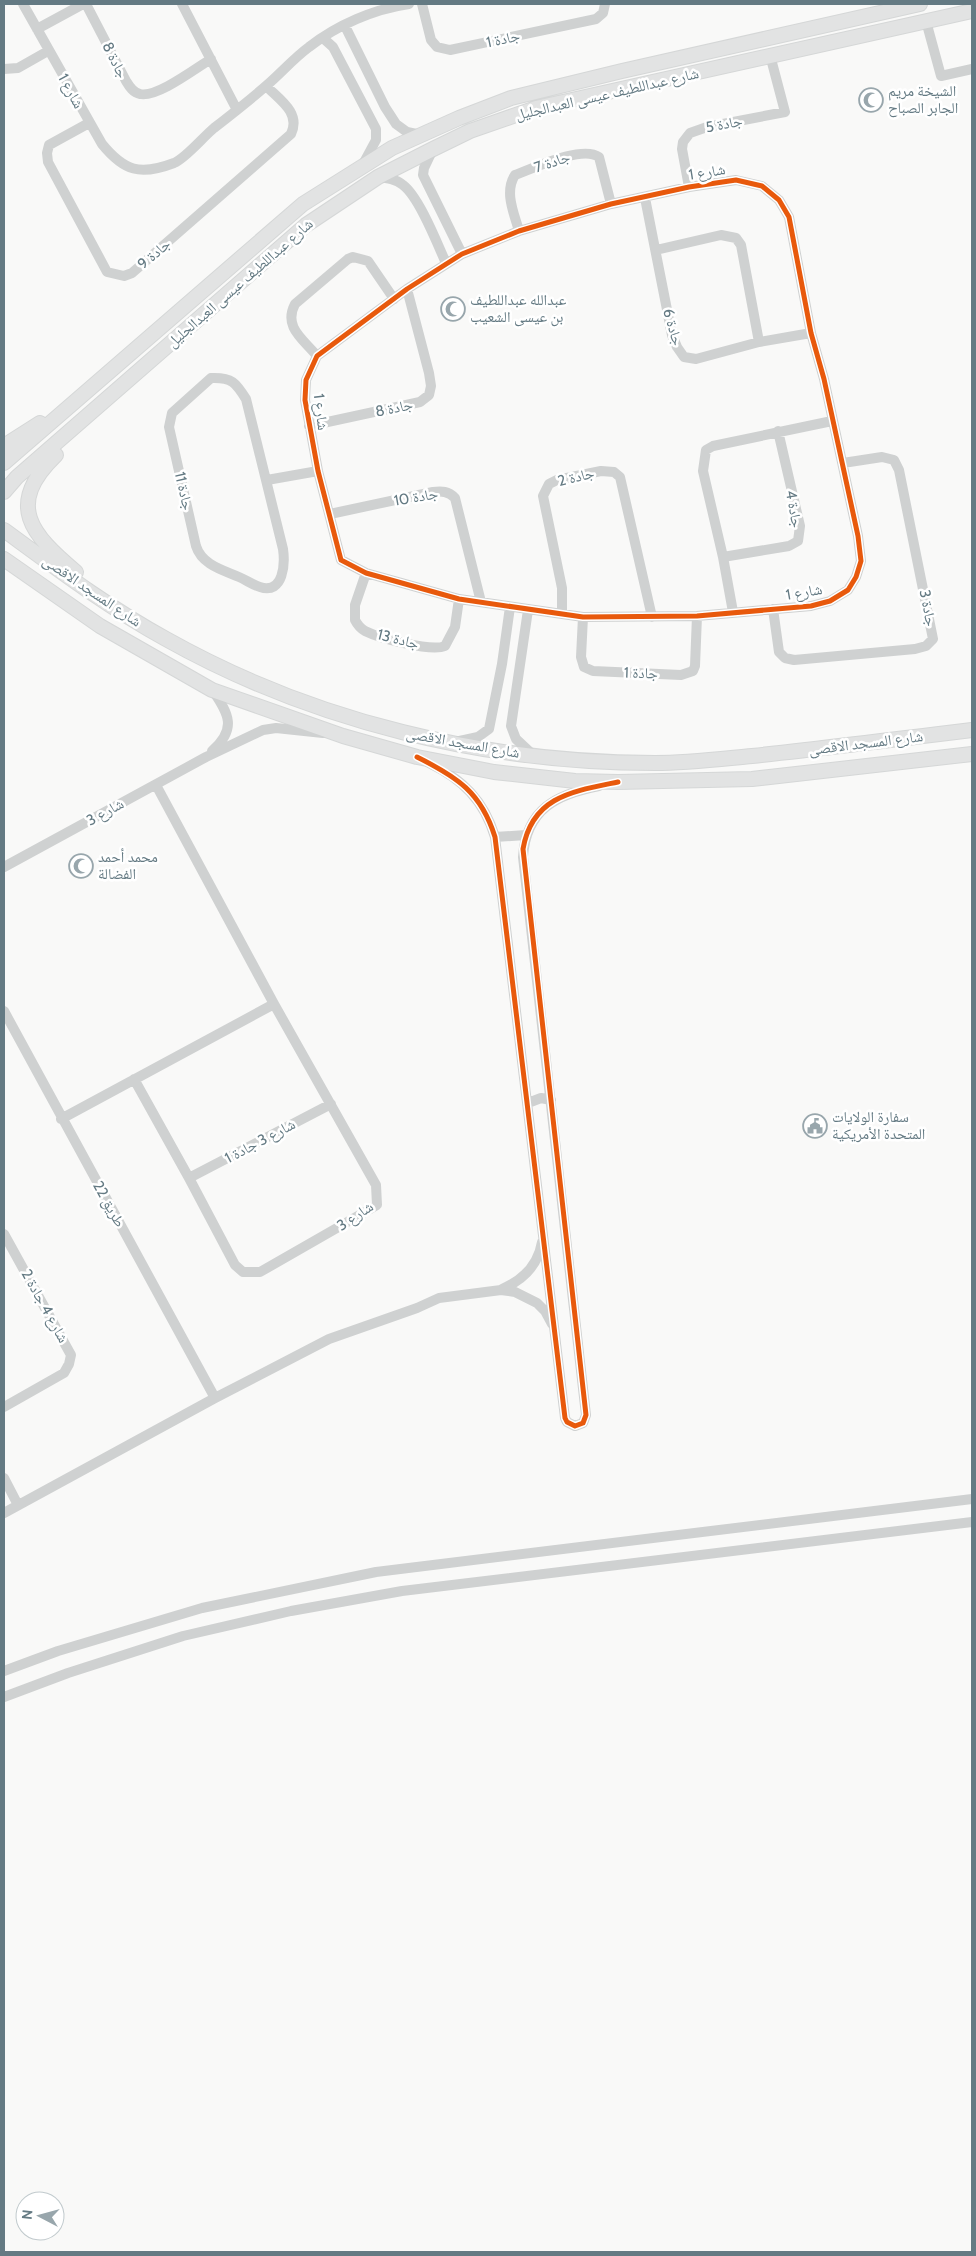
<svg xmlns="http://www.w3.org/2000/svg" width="976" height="2256" font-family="Cabin,'Noto Naskh Arabic',sans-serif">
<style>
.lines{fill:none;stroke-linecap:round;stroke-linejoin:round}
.secondary-casing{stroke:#d5d7d7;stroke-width:16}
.street{stroke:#cfd1d1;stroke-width:10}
.secondary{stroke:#e2e3e3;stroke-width:14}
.cycleway-casing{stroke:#fff;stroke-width:8}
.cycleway{stroke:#e8590c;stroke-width:5}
.labels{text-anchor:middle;stroke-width:5;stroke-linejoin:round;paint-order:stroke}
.street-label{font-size:15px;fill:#647a83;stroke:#fff}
.poi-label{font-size:15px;fill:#647a83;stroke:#fff;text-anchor:start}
</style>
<rect width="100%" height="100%" fill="#f9f9f8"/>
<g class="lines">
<g class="secondary-casing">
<path id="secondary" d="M4,446L40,423
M56,455C4,505 32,535 76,572
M4,463L303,204L392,148L459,118L511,98L622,71L920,4
M4,492L17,477L306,225L378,177L433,149L470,131L536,108L972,11
M4,530C56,568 109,608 166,639C314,722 486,763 655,763C687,763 720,759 752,756C826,748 899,739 972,730
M4,559L100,626L212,690L343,736L417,757L494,772L575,781L618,782L752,779L972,754"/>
</g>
<path class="street" d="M23,4L102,144C124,171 140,176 174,163C186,158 203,137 214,128C232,114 250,100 267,85C281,73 294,58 309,47C337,25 374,9 409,4
M86,4L126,81C129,86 133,93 140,94C157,98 196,68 211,59
M182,4L237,110
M422,4L431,40L437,47L450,50L596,19L603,13L605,4
M926,21L941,76L972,69
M345,26L385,107L396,124L407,132L421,135
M37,29L83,4
M323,38L333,47L376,129V140L362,166
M4,69L18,68L48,51
M89,123L49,145L47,153L48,162L107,272L124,276L132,273L291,134C301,113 280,100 266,86
M433,149L424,168L423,175L462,254
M378,177C387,178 396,179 403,185C419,197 437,243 446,263
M736,180L762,186L779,200L789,217L811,333L824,379L858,536L861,561L856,577L848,590L830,601L811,606L697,616L583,617L459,599L366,573L341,560L318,471L305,400L306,380L317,356L407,289L462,254L519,231L611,204L689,187Z
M689,187L682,149L683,142L690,133L707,127L785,112L770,55
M645,198L672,335L677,347L684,357L696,359L759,342L811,333
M519,231C514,213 504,192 515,175C534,168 582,145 599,157L611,204
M656,250L721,235L736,238L741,245L759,342
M317,356C303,339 283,327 295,304L348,259L353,257L368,261L394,299
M211,378C232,377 236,383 246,399L283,549C285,563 284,595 260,587C253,585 246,580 239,577C223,570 202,565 196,546L169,427L172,413Z
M309,426L420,402L429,395L431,386L429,373L407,289
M267,480L318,471
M330,514L433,492C442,491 448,491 455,498L481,602
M723,557L789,546L798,541L800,526L778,431
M366,573L355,605V620C357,624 360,628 365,631C379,638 431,652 445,646L455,627L459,599
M773,609L779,652L785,658L794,660L915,649L926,646L933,639L899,470L894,460L882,457L843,463
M528,610L511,726L516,739L533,755
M733,612L723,557L703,471L706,450L713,446L832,421
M562,614V588L543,496L549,484L557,480L601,471L614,472L620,477L652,617
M583,617L581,657L584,667L593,671L681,675L693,671L695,666L697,616
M455,742L478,737L489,729L502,664L510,607
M212,751C237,729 229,714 213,691
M429,763C462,779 484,800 495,837L565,1418L567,1422L575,1426L583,1423L586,1415L523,857C526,809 557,794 599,786
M495,837L526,835
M4,867L206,757L263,730L276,728L323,733
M4,1011L215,1398
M134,1079L189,1178L235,1265L243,1272H260L377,1205L376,1185L274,1004L156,785
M528,1103L541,1098L551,1100
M61,1119L274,1004
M189,1178L331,1104
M4,1234L71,1355L69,1364L64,1373L4,1407
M502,1289C523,1280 538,1266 542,1242
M4,1478L18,1505
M4,1513L215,1398L329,1339L417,1308L439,1298L501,1290L515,1292L537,1303L545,1311L552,1324
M4,1671L58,1651L202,1608L376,1572L972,1499
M4,1697L68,1673L183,1636L291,1611L402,1591L972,1522"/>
<use href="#secondary" class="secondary"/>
<g class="cycleway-casing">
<path id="cycleway" d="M736,180L762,186L779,200L789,217L811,333L824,379L858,536L861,561L856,577L848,590L830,601L811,606L697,616L583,617L459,599L366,573L341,560L318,471L305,400L306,380L317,356L407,289L462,254L519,231L611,204L689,187Z
M417,757C457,777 481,792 495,837L565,1418L567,1422L575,1426L583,1423L586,1415L523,849C532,796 574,791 618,782"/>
</g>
<use href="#cycleway" class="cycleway"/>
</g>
<defs>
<g id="mosque-ring" transform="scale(1.25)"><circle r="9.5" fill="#fff" stroke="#98a6ac" stroke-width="1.5"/><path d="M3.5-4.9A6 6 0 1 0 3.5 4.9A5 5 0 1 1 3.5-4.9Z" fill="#98a6ac"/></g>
<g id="civic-ring" transform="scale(1.25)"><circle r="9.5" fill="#fff" stroke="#98a6ac" stroke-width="1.5"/><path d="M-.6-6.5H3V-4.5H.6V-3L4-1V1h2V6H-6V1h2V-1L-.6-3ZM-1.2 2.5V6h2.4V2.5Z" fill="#98a6ac"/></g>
</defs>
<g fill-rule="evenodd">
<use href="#mosque-ring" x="871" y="100"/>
<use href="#mosque-ring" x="453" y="309"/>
<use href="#mosque-ring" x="81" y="866"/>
<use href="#civic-ring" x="815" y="1126"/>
</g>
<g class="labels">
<g class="street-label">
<text transform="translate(503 39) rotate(-12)" y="5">جادة 1</text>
<text transform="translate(115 60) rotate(63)" y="5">جادة 8</text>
<text transform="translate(71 91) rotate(61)" y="5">شارع 1</text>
<text transform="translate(607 94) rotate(-13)" y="5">شارع عبداللطيف عيسى العبدالجليل</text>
<text transform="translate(724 124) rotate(-11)" y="5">جادة 5</text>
<text transform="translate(552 162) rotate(-19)" y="5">جادة 7</text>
<text transform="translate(707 172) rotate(-9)" y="5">شارع 1</text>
<text transform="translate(154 254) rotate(-41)" y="5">جادة 9</text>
<text transform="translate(240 283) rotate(-41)" y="5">شارع عبداللطيف عيسى العبدالجليل</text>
<text transform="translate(673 327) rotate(74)" y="5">جادة 6</text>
<text transform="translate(394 408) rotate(-12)" y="5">جادة 8</text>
<text transform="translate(321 412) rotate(83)" y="5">شارع 1</text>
<text transform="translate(576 477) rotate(-14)" y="5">جادة 2</text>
<text transform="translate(184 491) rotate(77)" y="5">جادة 11</text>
<text transform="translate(416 497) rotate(-10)" y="5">جادة 10</text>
<text transform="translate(794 509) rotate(80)" y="5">جادة 4</text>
<text transform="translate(92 591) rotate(34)" y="5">شارع المسجد الاقصى</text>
<text transform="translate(804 592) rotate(-10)" y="5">شارع 1</text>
<text transform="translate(928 608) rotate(79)" y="5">جادة 3</text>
<text transform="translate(398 639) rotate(14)" y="5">جادة 13</text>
<text transform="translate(641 673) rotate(2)" y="5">جادة 1</text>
<text transform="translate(463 743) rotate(10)" y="5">شارع المسجد الاقصى</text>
<text transform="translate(866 743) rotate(-7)" y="5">شارع المسجد الاقصى</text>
<text transform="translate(105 812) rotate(-29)" y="5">شارع 3</text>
<text transform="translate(260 1141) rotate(-28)" y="5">شارع 3 جادة 1</text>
<text transform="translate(109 1204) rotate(61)" y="5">طريق 22</text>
<text transform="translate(355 1216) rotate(-34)" y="5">شارع 3</text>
<text transform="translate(45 1306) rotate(61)" y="5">شارع 4 جادة 2</text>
</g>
<g class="poi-label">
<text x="888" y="96">الشيخة مريم<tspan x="888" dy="17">الجابر الصباح</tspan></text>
<text x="470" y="305">عبدالله عبداللطيف<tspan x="470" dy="17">بن عيسى الشعيب</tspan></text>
<text x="98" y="862">محمد أحمد<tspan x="98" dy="17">الفضالة</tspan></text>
<text x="832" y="1122">سفارة الولايات<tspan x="832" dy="17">المتحدة الأمريكية</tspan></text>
</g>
</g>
<rect width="976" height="2256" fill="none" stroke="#647a83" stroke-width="10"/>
<g transform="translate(40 2216) rotate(276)"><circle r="24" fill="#ffffff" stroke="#c1cacd"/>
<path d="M0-4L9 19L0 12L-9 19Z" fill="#98a6ac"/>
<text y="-8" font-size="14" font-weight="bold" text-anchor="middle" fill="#647a83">N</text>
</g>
</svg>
